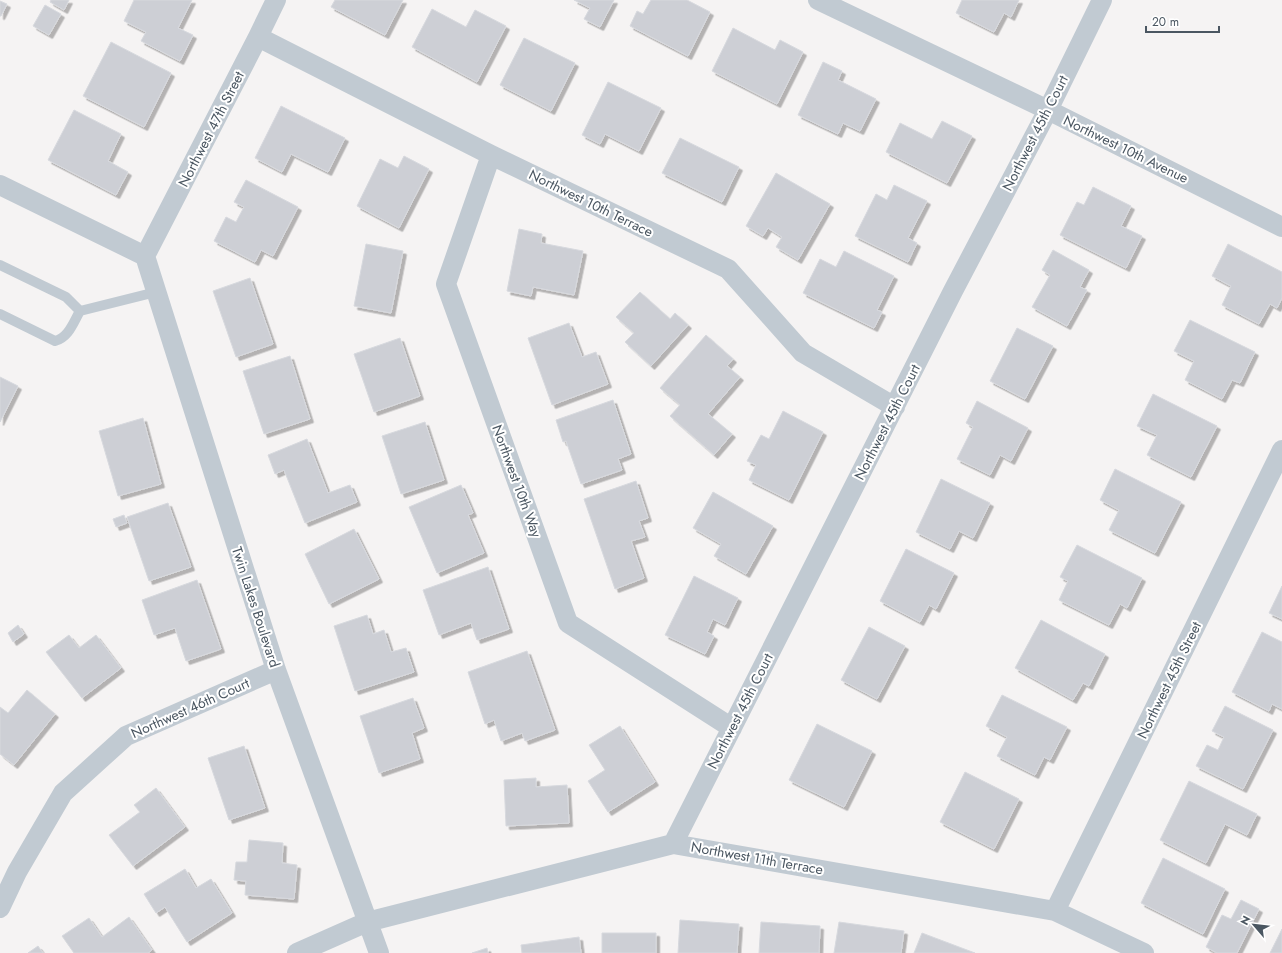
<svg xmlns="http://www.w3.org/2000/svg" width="1282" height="953" font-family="Jost,sans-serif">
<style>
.building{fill:#cdcfd5;stroke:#d7d9de;filter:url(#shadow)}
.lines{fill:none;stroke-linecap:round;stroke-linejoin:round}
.lane{stroke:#c1cad2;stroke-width:10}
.street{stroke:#c1cad2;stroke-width:20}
.labels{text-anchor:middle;stroke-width:4;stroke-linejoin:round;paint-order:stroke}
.street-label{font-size:14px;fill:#4a5661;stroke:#fff}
</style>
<defs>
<filter id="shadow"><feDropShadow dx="3.5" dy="3.5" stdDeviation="0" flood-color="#0004"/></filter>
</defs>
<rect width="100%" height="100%" fill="#f5f3f3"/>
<path class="building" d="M51,0H69L64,10L50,2Z
M134,0H192L178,28L193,35L180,61L141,41L146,32L124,21Z
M335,0H403L385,35L331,7Z
M574,0H614L600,27L584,19L590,8Z
M651,0H687L710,12L688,56L630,26L637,11L643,14Z
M962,0H1019L1011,17L1004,13L994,32L956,13Z
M0,1L7,4L1,16H0Z
M45,5L61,14L49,35L33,26Z
M432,9L466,27L475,10L506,26L477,82L412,47Z
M733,28L775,50L780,40L803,52L777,104L712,71Z
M524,38L575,63L551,111L500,85Z
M111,42L171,73L144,127L83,96Z
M823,62L842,71L838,80L876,99L860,131L843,123L838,134L798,115Z
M608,82L661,108L639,151L605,134L600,144L582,135Z
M281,106L345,138L328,172L291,154L282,172L255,158Z
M74,110L121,134L108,161L128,172L116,195L48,160Z
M942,121L972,136L947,183L886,152L900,123L932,139Z
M680,138L739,167L722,202L662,173Z
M404,156L429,169L399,228L357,206L380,159L398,168Z
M776,173L830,204L798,260L776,247L782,237L768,228L763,236L746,226Z
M246,180L298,207L273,256L261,250L255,262L214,241L226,217L236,222L244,207L234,202Z
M894,185L927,201L908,238L917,243L908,262L855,236L876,194L887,200Z
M1093,187L1131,206L1121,226L1142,236L1126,268L1060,235L1077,202L1084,205Z
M519,229L542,234L541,243L583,251L574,295L533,287L531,296L507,291Z
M366,244L403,251L391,313L354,306Z
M1228,244L1282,272V298L1277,308L1270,304L1259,324L1222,305L1231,286L1212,276Z
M1053,250L1089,270L1080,287L1087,290L1067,326L1032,307L1050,275L1042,270Z
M844,251L894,276L877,310L882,312L874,328L803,293L820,259L836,267Z
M250,278L273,344L236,357L213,291Z
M640,292L670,319L675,313L688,325L651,366L625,342L634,333L616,317Z
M1190,320L1255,352L1240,383L1232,380L1222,399L1185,380L1194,361L1174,351Z
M569,323L582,357L596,352L608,384L552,405L528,338Z
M1017,328L1053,346L1025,399L990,381Z
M706,335L733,359L727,366L740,377L708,414L732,434L714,455L670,416L680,405L660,388Z
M400,338L420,396L374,412L354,354Z
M290,356L310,419L264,434L243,371Z
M0,377L18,386L0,422Z
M1153,394L1217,426L1191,477L1147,455L1157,435L1137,426Z
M613,400L631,454L618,459L622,470L581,484L566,441L563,442L556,420Z
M977,401L1028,428L1011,461L1000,455L990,475L957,459L973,427L966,423Z
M783,411L823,432L789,500L749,480L756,465L747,461L761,435L769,439Z
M143,418L161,484L118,496L99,431Z
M425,422L444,480L401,494L382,436Z
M307,439L328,493L350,485L357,502L305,523L284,470L275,474L268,455Z
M1115,469L1181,502L1155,553L1109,530L1119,510L1100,500Z
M941,479L990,503L973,538L959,531L950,549L916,532Z
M636,481L648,518L639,521L645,537L631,541L644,578L615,589L584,499Z
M461,485L473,513L468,515L484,553L437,573L409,507Z
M713,492L773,526L746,574L714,556L721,544L693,528Z
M168,503L191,567L149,581L127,517Z
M124,515L127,523L116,527L113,519Z
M354,529L379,579L329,604L305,554Z
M1077,545L1142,578L1127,608L1120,604L1109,625L1059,600L1068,581L1060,577Z
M906,549L954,573L936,609L929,605L920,622L880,601Z
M488,567L509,629L477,640L471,623L439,635L423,590Z
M694,576L738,598L725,625L713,619L707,632L714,636L705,654L665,635Z
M197,580L221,649L186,661L175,628L154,635L142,600Z
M1282,586V619L1269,613Z
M367,615L373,634L384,630L391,652L406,648L414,672L355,691L334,626Z
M1041,620L1105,654L1089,686L1083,683L1073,700L1015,668Z
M18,625L24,634L13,642L8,633Z
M869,627L905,646L877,699L841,680Z
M1262,632L1282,642V709L1272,704L1269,711L1232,692Z
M69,635L79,648L96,635L121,668L82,698L46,652Z
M527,651L555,730L525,741L522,733L501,741L494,720L485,724L468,672Z
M27,690L55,714L14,765L0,754V707L8,713Z
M1002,695L1067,727L1050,760L1044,757L1035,775L997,756L1007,737L986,726Z
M413,698L424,728L412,733L420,759L379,773L360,716Z
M1225,706L1273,730L1243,789L1196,766L1207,745L1218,750L1224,737L1212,731Z
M817,724L872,751L844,807L789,780Z
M620,726L655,782L608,812L588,781L605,770L589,745Z
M244,746L265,808L229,820L208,758Z
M965,772L1019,799L994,849L940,822Z
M536,778V787L567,785L569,823L506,826L504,780Z
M1189,781L1257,814L1247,835L1225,824L1206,863L1160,840Z
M156,788L185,827L133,866L109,835L140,812L134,805Z
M249,840L283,843L282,863L297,865L294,899L245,895L246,881L234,880L236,862H247Z
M1163,858L1225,889L1203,934L1141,903Z
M185,869L196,888L211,879L232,913L187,942L165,907L156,913L144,894Z
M1241,900L1259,909L1237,953H1217L1206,947L1222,915L1231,919Z
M129,917L152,950L148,953H74L62,936L89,918L102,937Z
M680,920L739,924L737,953H678Z
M761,922L820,926L819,953H759Z
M839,922L904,931L901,953H834Z
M1282,929V953H1270Z
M602,933H656V953H602Z
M922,933L975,953H914Z
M579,937L581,953H522L521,945Z
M38,946L43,953H28Z
M487,948L488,953H472Z"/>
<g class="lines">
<path class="lane" d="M0,265L66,297L80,311
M0,314L55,341C69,337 73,323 80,311L156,292"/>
<path class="street" d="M818,0L1048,110L1282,227
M258,37L491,155L728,269L803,353L895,407
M491,155L446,284L568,623L732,728
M0,185L145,256
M145,256L276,670L379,953
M145,256L258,37L276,0
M673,844L953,291L1048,110L1102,0
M0,908L17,872L63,793L126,736L276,670
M1055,911L1282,450
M297,953L367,922L673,844L1055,911L1144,953"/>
</g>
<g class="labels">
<g class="street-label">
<text transform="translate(211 129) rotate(-63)" y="5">Northwest 47th Street</text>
<text transform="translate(1035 133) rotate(-63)" y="5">Northwest 45th Court</text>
<text transform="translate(1126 149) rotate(26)" y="5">Northwest 10th Avenue</text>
<text transform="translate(591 203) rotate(26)" y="5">Northwest 10th Terrace</text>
<text transform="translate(887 422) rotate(-63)" y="5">Northwest 45th Court</text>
<text transform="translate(517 481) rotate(70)" y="5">Northwest 10th Way</text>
<text transform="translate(256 607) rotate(72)" y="5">Twin Lakes Boulevard</text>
<text transform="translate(1169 680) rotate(-64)" y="5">Northwest 45th Street</text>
<text transform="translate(190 708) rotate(-24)" y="5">Northwest 46th Court</text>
<text transform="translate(740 711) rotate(-63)" y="5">Northwest 45th Court</text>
<text transform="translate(757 858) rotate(10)" y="5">Northwest 11th Terrace</text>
</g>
</g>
<g transform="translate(1254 925) rotate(298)" stroke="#ffffff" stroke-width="3" paint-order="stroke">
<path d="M0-3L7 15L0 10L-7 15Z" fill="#4a5661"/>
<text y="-6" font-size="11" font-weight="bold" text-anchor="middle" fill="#4a5661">N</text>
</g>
<path d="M1146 26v6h73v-6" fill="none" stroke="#4a5661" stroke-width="2"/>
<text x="1152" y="26" font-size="12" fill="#4a5661" stroke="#ffffff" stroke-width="3" paint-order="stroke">20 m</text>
</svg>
